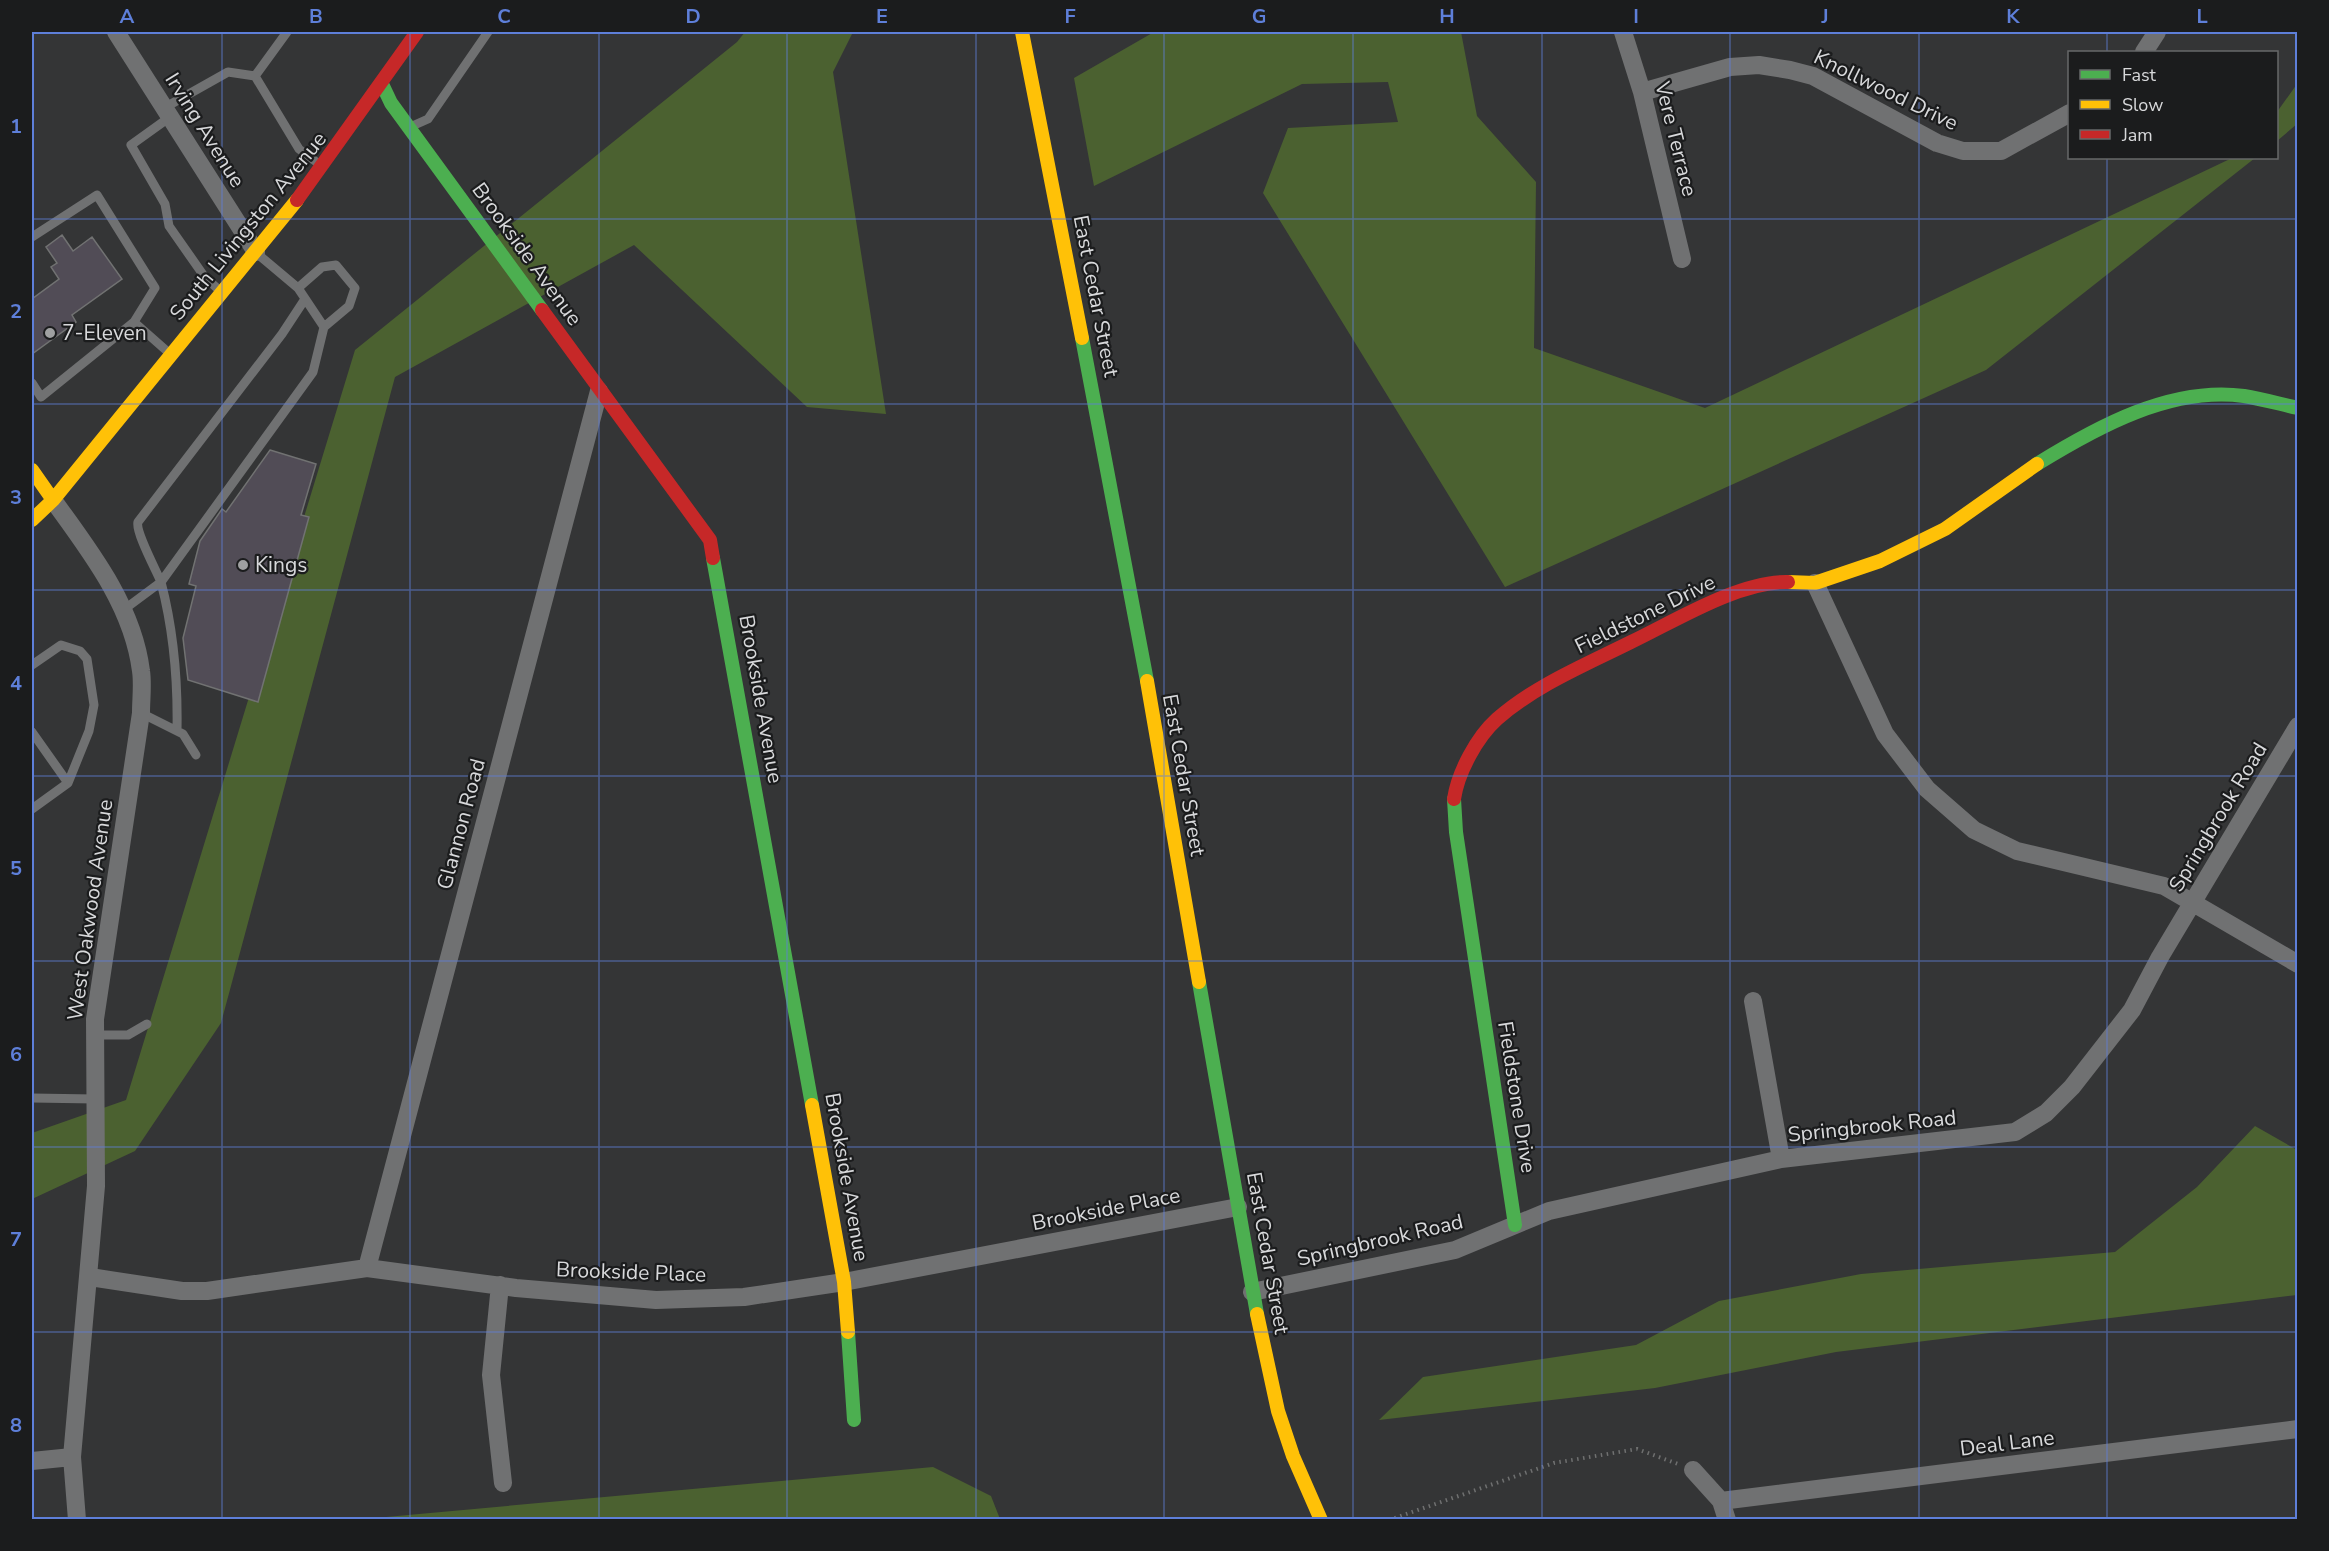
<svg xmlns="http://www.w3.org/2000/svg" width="2329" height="1551" font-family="'Nunito Sans',sans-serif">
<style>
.forest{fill:#4b6130}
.building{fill:#514c56;stroke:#717272;stroke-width:1.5}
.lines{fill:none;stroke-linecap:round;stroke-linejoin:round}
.path{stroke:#6f7070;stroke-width:4;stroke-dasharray:1.5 4.5;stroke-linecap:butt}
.lane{stroke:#707172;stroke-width:9}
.street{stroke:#707172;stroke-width:18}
.fast{stroke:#4caf50;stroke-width:14}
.slow{stroke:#ffc107;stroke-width:14}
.jam{stroke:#c62828;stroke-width:14}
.grid{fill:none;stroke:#5e7fd9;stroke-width:1.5;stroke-opacity:0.55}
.poi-dot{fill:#9fa0a1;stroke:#1b1c1d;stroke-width:2}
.labels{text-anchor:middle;stroke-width:4.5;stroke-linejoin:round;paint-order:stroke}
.street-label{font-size:21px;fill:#d8d9db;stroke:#1b1c1d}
.poi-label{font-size:21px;fill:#d8d9db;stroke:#1b1c1d;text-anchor:start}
.neatline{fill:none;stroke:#5e7fd9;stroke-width:2}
.grid-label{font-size:20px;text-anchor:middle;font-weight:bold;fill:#5e7fd9}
</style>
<rect width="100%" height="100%" fill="#343536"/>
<path class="forest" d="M745,32H853L833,72L886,414L807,407L634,245L395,377L221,1023L135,1151L32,1199V1133L126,1100L355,350L737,42Z
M1154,32H1461L1477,116L1536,182L1534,348L1705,408L2232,158H2255L1986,370L1505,587L1263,193L1288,128L1398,122L1388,82L1302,84L1094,186L1074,78Z
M2297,84V124L2277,141V112Z
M2255,1126L2297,1150V1295L1836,1352L1655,1388L1379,1420L1423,1377L1636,1345L1719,1301L1861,1274L2115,1252L2197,1187Z
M933,1467L991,1496L1000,1519H364Z"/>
<path class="building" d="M62,235L73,251L92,237L122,279L72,315L76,322L32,354V299L59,279L51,267L57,263L46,247Z
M270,450L316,464L301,515L309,517L258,702L188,680L183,638L196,586L189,584L200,541L222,509L226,512Z"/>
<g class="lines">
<path class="path" d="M1389,1520L1554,1463L1637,1449L1678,1464"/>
<path class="lane" d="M255,76L287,32
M164,108L228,72L255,76L299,149L319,164
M170,117L131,145L165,204L169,226L204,276L219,290
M410,127L428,119L488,32
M32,237L97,195L155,288L134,322L168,352
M260,256L298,288L324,327L349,306L355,288L336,265L322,267L298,288
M305,299L282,334L138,522C135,531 156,570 161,582L313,372L324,327
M32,383L41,397L134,322
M122,611L161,582C174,632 178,679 177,731
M32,665L61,645L80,651L87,659L94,705L89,731L68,783L32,809
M141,713L183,734L196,755
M32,732L68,783
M95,1035H128L147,1024
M32,1098L95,1099"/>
<path class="street" d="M116,32L256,252
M1623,32L1642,92L1682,259
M2144,52L2157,32
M1642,92L1730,67L1759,65L1790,70L1813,76L1937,143L1963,151H2001L2070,113
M53,500C90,551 133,606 141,671C143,684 141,699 141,713L95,1019L96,1186L72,1457L77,1520
M1815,583L1885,734L1927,789L1974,830L2017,851L2164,886L2298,964
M1753,1001L1781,1159
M367,1268L599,391
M90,1277L182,1291H207L367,1268L516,1288L656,1300L744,1297L844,1282L1238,1207
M500,1285L491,1375L503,1483
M1252,1292L1455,1250L1549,1211L1781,1159L2015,1132L2046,1113L2072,1087L2132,1010L2160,957L2298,726
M32,1461L72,1457
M1693,1470L1721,1501L1727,1520
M1721,1501L2298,1429"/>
<path class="fast" d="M382,84L391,103L542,310
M1082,338L1147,681
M2037,464C2097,427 2171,386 2244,396C2262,399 2280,404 2298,408
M713,558L812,1105
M1454,799L1456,832L1515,1225
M1199,982L1257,1314
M848,1332L854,1420"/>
<path class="slow" d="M1022,32L1082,338
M32,470L53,500
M32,520L53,500L297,200
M1788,582L1815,583L1880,561L1945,529L2037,464
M1147,681L1199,982
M812,1105L844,1282L848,1332
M1257,1314L1278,1411L1293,1456L1321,1520"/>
<path class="jam" d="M297,200L417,32
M542,310L710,540L713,558
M1454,799C1458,772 1477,737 1497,719C1536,685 1585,665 1631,642C1675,621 1739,581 1788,582"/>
</g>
<path class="grid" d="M222,32V1520M410,32V1520M599,32V1520M787,32V1520M976,32V1520M1164,32V1520M1353,32V1520M1542,32V1520M1730,32V1520M1919,32V1520M2107,32V52M2107,158V1520M32,219H2298M32,404H2298M32,590H2298M32,776H2298M32,961H2298M32,1147H2298M32,1332H2298"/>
<g class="poi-dot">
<circle cx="50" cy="333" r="6"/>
<circle cx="243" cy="565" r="6"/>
</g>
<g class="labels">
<g class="street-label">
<text transform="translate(1886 90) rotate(26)" y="7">Knollwood Drive</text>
<text transform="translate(205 130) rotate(58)" y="7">Irving Avenue</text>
<text transform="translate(1676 139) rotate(76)" y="7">Vere Terrace</text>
<text transform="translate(248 226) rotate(-51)" y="7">South Livingston Avenue</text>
<text transform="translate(527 254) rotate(54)" y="7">Brookside Avenue</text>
<text transform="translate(1096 296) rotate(79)" y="7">East Cedar Street</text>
<text transform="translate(1645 614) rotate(-26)" y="7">Fieldstone Drive</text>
<text transform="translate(761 699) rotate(80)" y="7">Brookside Avenue</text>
<text transform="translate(1184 775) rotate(80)" y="7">East Cedar Street</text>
<text transform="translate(2218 817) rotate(-59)" y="7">Springbrook Road</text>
<text transform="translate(461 824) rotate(-75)" y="7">Glannon Road</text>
<text transform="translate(90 910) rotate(-82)" y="7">West Oakwood Avenue</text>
<text transform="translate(1517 1097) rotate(81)" y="7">Fieldstone Drive</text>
<text transform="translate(1872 1126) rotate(-6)" y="7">Springbrook Road</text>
<text transform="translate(847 1177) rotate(80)" y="7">Brookside Avenue</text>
<text transform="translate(1106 1209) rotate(-11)" y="7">Brookside Place</text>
<text transform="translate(1380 1240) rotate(-13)" y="7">Springbrook Road</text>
<text transform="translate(1268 1253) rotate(80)" y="7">East Cedar Street</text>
<text transform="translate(631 1272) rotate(2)" y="7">Brookside Place</text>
<text transform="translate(2007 1443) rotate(-7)" y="7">Deal Lane</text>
</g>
<g class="poi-label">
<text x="62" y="340">7-Eleven</text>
<text x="255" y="572">Kings</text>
</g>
</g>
<rect width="2329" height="1551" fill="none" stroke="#1b1c1d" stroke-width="66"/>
<rect x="2068" y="51" width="210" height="108" fill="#1b1c1d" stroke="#676869" stroke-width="1.5"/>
<rect x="2080" y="70" width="30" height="9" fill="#4caf50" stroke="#676869" stroke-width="1.5"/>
<text x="2122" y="81" font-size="18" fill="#d8d9db">Fast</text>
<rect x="2080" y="100" width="30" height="9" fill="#ffc107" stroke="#676869" stroke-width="1.5"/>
<text x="2122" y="111" font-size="18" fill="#d8d9db">Slow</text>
<rect x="2080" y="130" width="30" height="9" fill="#c62828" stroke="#676869" stroke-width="1.5"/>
<text x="2122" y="141" font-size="18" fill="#d8d9db">Jam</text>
<rect x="33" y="33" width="2263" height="1485" class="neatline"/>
<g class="grid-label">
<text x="127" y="23">A</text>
<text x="316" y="23">B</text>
<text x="504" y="23">C</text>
<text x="693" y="23">D</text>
<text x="882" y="23">E</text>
<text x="1070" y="23">F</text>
<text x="1259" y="23">G</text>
<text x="1447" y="23">H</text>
<text x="1636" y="23">I</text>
<text x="1825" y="23">J</text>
<text x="2013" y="23">K</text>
<text x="2202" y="23">L</text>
<text x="16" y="133">1</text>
<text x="16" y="318">2</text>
<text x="16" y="504">3</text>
<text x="16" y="690">4</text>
<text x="16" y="875">5</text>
<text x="16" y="1061">6</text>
<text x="16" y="1246">7</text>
<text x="16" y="1432">8</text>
</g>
</svg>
